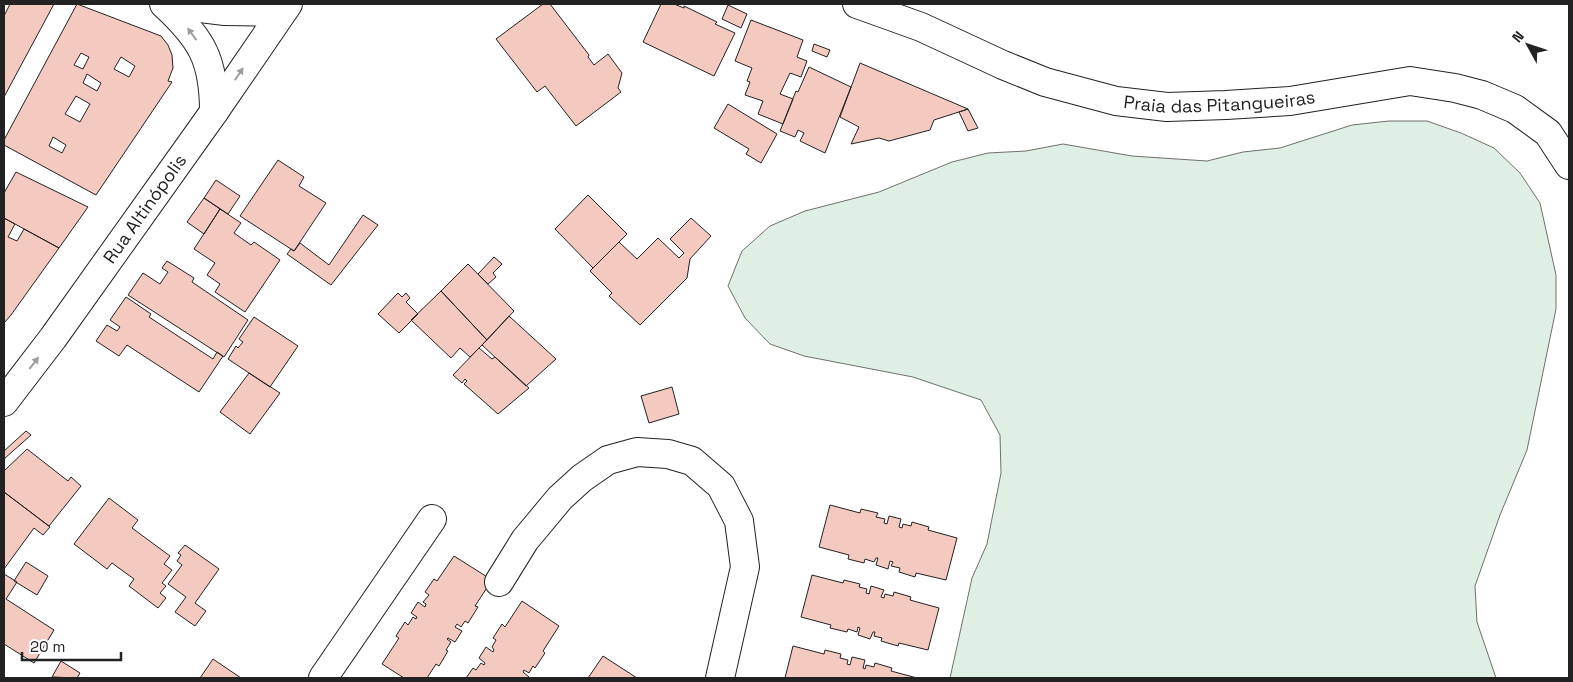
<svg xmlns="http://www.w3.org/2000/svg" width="1573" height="682" font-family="'Space Grotesk',sans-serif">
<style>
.green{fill:#e0efe3;stroke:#6f6f6f}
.building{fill:#f3c9c0;stroke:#222;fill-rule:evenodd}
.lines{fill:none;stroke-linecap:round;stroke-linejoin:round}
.minor-casing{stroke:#222;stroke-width:30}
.secondary-casing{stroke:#222;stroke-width:30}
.minor{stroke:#fff;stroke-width:28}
.secondary{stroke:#fff;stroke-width:28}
.oneway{fill:#9c9c9c}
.labels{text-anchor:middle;stroke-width:4;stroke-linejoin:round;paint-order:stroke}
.street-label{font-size:18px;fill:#222;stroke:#fff}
</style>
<rect width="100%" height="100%" fill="#fff"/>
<path class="green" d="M1389,121H1427L1461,133L1494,148L1520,173L1540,203L1556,275V309L1527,450L1500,515L1475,586L1477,622L1496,678H950L972,578L987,544L1001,473L1000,435L981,400L913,377L804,356L770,344L745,318L728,286L742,251L770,226L805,211L879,192L952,162L988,153L1026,151L1063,144L1132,156L1207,161L1243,152L1280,148L1352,125Z"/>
<path class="building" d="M10,4H54L4,97V16Z
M77,4L161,36L168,45L172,55L173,68L168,81L172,82L96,195L4,145V140ZM81,53L89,57L83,69L74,65ZM121,57L135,66L129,77L114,69ZM87,74L101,83L97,91L83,83ZM76,96L90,104L80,122L65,114ZM53,137L66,145L62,153L49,146Z
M543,4H550L589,55L588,57L594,65L608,54L622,73L618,88L621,92L576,126L545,86L537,92L496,39Z
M661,4H674L684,8V6L717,22L715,24L735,33L714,76L643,42Z
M728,5L747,14L741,28L722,19Z
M751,20L803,40L797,57L807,61L801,77L790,73L780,94L793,99L783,124L758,114L763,101L745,95L750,82L747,81L752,68L735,61Z
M814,44L830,50L827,57L812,51Z
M860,63L968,109L934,120L930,130L889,141L879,138L851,144L859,127L840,117Z
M809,67L851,87L825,153L800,141L804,133L798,130L795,137L780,131L796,91L798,92Z
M728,104L777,134L761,163L746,154L749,149L714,128Z
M968,109L978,128L968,131L959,112Z
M278,160L304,177L299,186L326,203L294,251L240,216Z
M16,172L88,207L59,248L4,218V193Z
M216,180L240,196L228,214L204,198Z
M588,195L627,234L593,268L555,229Z
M204,198L220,209L204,234L187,222Z
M220,209L241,223L234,233L251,245L254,242L280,260L245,312L215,292L220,284L207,275L215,263L194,249Z
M363,215L378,225L331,285L287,254L291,249L294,251L300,243L329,265Z
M4,218L15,224L8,237L17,241L24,229L59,248L11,315L4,323Z
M691,218L711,236L690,259L687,278L640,325L609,296L612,293L590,271L619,242L637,259L658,238L679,258L684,253L670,239Z
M494,257L502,264L493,273L496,277L488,284L478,274Z
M167,261L194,278L192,282L248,320L224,357L128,295L143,273L160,284L168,272L162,268Z
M468,264L514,311L487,340L441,291Z
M441,291L487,340L470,357L460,348L451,358L411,320Z
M398,293L402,297L406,293L410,298L406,302L418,314L399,333L378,314Z
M126,297L151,314L149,317L213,359L217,352L223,356L199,392L127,345L119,356L96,341L107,325L117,331L120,327L110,320Z
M509,316L556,359L526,386L482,345Z
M254,317L298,346L270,387L228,359L236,346L238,348L243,342L239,339Z
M479,348L492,359L495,357L529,388L498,414L464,384L467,381L465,379L462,383L453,375Z
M249,373L280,393L250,434L220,412Z
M672,387L679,414L649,423L641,396Z
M26,431L31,435L4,459V451Z
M27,449L68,481L71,477L81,486L49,526L4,492V471Z
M4,492L50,527L43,535L34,528L4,569Z
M109,498L138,520L132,528L170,556L164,564L172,570L162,583L166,586L160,593L166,598L158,608L129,586L134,579L112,563L107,569L74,544Z
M830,505L860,513L861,509L878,513L876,517L885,519L884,523L887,524L889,516L901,519L899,527L902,528L903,524L911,526L912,522L929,527L928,530L957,538L946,580L916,573L915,577L899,572L900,568L891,566L893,562L890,561L888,569L876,565L878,558H876L874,562L865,559L864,563L848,559L849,555L819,547Z
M185,545L219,569L195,603L206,611L195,626L175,612L186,597L168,584L182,565L177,561L181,555L178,553Z
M454,556L492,580L475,606L478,607L468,623L465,621L461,627L457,624L455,627L462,631L455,642L448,638L447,639L451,642L446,650L448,651L439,666L436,664L427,678H404L382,664L399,638L396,636L405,622L408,625L413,617L416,619L417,617L411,613L418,602L425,607L426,604L423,602L429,595L425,592L434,579L437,581Z
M26,562L48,576L37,595L14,581Z
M4,574L17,582L6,599L54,630L34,663L4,644Z
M812,575L843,583L844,580L860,584L859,587L867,589L866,593L869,594L871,586L884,590L881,597L884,598L885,594L893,596L894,592L911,597L910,600L939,608L928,650L899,643L898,646L881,641L882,638L874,636L875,632H873L870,639L858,635L860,628L858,627L857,632L848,629L847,632L830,628L831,625L801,617Z
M522,601L559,626L543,651L545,653L535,668L533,666L529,673L524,670L523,672L529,677L528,678H466L473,668L476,670L481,663L484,665L485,663L479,658L486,647L493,652L494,650L492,647L496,640L493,638L502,624L505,627Z
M793,646L824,654L825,650L841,654L840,658L848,660L847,664L850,665L852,657L865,660L863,668L865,669L866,665L874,667L875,663L892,668L891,671L917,678H785Z
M603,656L637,678H588Z
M213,659L241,678H200Z
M61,661L80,673L77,678L52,677Z"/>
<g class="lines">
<g class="minor-casing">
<path id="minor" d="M499,582L525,540L560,498L582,478L608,460L637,452L668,454L692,461L721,486L739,521L745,567L720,678
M323,678L432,519"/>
</g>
<g class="secondary-casing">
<g id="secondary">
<path d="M164,4C202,39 214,60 214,112"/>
<path d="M168,4L225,11L281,12"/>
<path id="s1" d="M857,4L921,27L1003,65L1045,82L1116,101L1167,107L1226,105L1290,101L1410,81L1455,88L1482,95L1515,109L1548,133L1569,165"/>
<path id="s2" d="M4,402L53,338L214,112L288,4"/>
</g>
</g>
<use href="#minor" class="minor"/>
<use href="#secondary" class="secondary"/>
</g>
<defs><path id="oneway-solid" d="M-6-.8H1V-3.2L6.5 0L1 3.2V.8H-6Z" transform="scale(1.25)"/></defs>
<g class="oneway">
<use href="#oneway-solid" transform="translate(192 34) rotate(-126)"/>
<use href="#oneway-solid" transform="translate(239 74) rotate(-56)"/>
<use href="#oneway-solid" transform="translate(34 363) rotate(-52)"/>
</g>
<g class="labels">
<g class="street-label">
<text dy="6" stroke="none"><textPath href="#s1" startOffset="381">Praia das Pitangueiras</textPath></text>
<text dy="6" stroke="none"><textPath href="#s2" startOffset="239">Rua Altinópolis</textPath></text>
</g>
</g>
<rect width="1573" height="682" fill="none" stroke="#222222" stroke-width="10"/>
<g transform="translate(1528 45) rotate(310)" stroke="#ffffff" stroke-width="4" paint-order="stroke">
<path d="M0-4L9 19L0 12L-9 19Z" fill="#222222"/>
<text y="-8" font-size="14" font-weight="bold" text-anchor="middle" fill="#222222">N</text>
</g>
<path d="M22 652v8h99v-8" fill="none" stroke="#222222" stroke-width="2.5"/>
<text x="30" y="652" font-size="15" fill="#222222" stroke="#ffffff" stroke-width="4" paint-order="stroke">20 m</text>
</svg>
